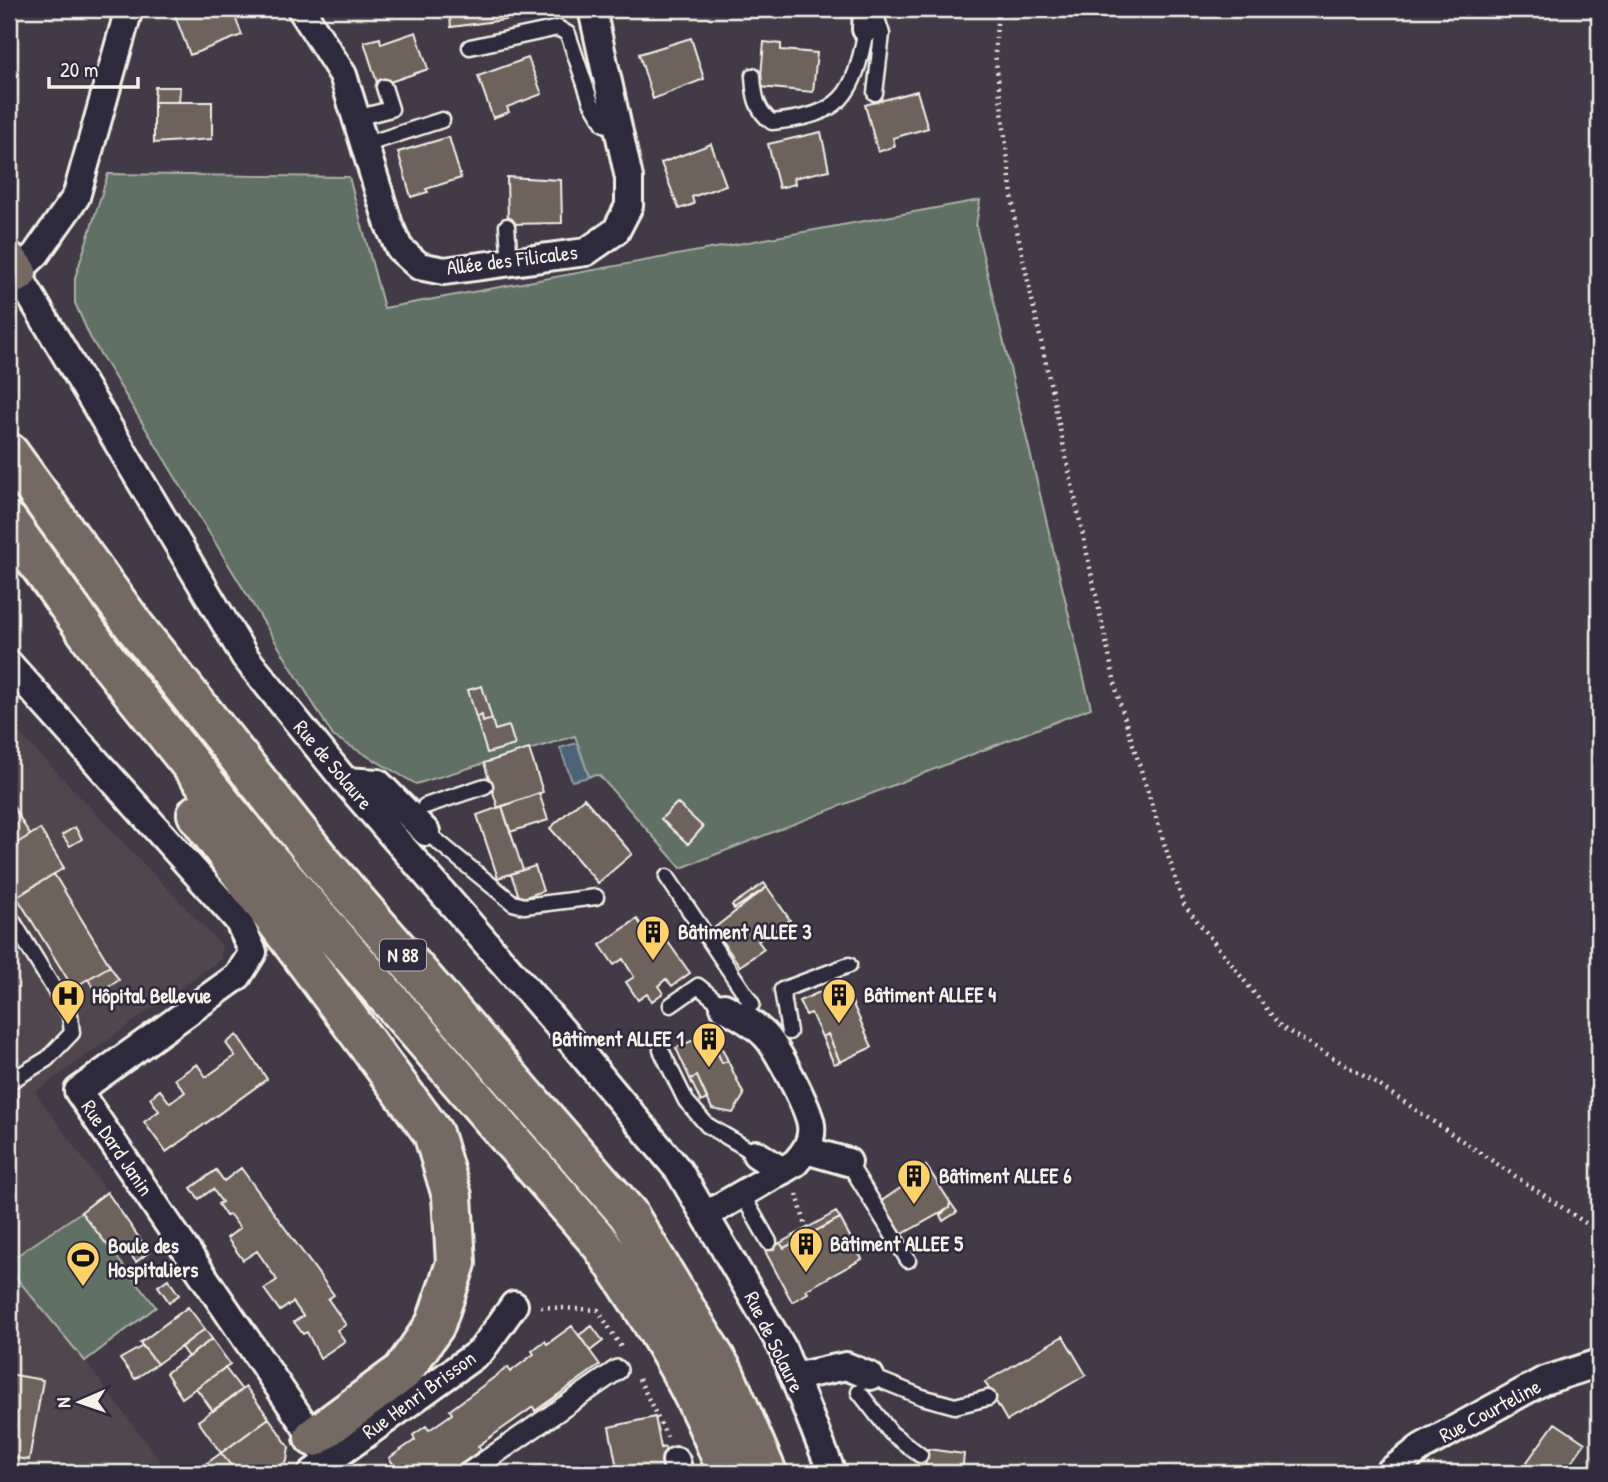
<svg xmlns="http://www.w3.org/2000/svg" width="1608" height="1482" font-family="'Patrick Hand',sans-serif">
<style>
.built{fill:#4f474e}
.green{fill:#606f65;stroke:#aab0a6;stroke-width:2}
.water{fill:#4c6476;stroke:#8f9ca4;stroke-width:2}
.building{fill:#6e625d;stroke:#f4f1e8;stroke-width:2}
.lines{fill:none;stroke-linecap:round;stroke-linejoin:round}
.service-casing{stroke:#f4f1e8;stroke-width:19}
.pedestrian-casing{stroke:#f4f1e8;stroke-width:24}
.minor-casing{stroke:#f4f1e8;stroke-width:32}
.trunk-casing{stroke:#f4f1e8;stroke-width:44}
.path{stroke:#f4f1e8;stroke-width:4.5;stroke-dasharray:2 5;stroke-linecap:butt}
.service{stroke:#2f2a3d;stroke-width:14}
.pedestrian{stroke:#2f2a3d;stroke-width:19}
.minor{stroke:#2f2a3d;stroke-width:26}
.trunk{stroke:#756964;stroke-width:38}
.labels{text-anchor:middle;stroke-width:5;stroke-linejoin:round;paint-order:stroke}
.shield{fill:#2f2a3d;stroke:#b9b5b5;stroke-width:2}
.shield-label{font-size:19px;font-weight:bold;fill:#f4f1e8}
.street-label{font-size:21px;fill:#f4f1e8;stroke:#2f2a3d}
.poi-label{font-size:21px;font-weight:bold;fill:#f4f1e8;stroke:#2f2a3d;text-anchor:start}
</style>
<rect width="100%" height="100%" fill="#423b47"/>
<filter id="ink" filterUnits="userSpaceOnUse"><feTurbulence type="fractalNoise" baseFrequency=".0143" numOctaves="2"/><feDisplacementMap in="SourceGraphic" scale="14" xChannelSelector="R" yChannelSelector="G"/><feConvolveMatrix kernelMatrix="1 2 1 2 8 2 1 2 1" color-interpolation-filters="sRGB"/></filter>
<g filter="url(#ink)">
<path class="built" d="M9,722L222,946L220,960L35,1092L107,1192L9,1261Z
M9,1269L85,1361L169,1473H9Z"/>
<path class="green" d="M108,174L349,177L384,308L980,200L976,226L1091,708L681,868L599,775L589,776L575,736L416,784L333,736L90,337L75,303V278Z
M81,1212L156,1307L85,1361L9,1269V1261Z"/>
<path class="water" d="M577,743L589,777L572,781L560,748Z"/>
<path class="building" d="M184,9L194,12L232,9L242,35L190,55L174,13Z
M449,9H518L519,18L451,27Z
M416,32L428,69L378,86L364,42L380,38L381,44Z
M691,38L704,79L653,99L639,54Z
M764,42L781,44V50L817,53L813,92L760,87Z
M528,58L542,94L507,107L509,112L493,118L478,76Z
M155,87H180L179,102H154Z
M917,91L928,128L893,138L895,146L878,152L865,105Z
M154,102H212V139L154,143Z
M821,132L829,170L794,178L795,184L779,188L768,144Z
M449,137L461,178L426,189L428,192L411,197L398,152Z
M711,144L726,185L692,197L694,204L679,209L661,163Z
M507,177L561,180L562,223L508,224Z
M482,686L492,719L483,722L482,715L476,717L468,690Z
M482,715L483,722L492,719L495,730L509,726L515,745L487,753L476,717Z
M529,749L543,792L498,808L484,763Z
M539,793L548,820L510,832L502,806Z
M584,798L632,854L598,883L550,828Z
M9,799L30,835L9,848Z
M677,803L703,827L688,844L661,819Z
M502,806L523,870L498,878L477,815Z
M75,827L82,839L70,846L62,835Z
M40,829L64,868L14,898L9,889V848Z
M535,866L543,891L520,899L511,874Z
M54,874L110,966L73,988L17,897Z
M764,883L767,887L734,909L732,905Z
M767,887L790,920L758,941L764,949L740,966L713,929Z
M637,919L651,939L643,945L650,954L668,942L690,973L672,986L666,979L658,986L663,993L652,1001L647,994L638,1000L626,982L634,977L623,959L614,965L600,945Z
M655,935L662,946L650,954L643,945Z
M110,966L119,980L97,994L88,979Z
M843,982L872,1047L840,1062L828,1034L822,1037L811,1013L806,1015L799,1001Z
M714,1031L728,1061L722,1063L709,1033Z
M709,1033L722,1063L728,1061L744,1095L733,1113L712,1109L697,1076L690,1079L676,1048Z
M828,1034L840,1062L834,1064L822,1037Z
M237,1035L267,1079L166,1152L144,1122L159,1111L150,1098L160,1090L170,1103L185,1092L175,1079L197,1064L206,1077L235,1056L226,1043Z
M697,1076L707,1099L701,1102L690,1079Z
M926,1166L931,1173L924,1172L902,1187L900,1184Z
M241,1168L334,1295L328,1299L346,1325L337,1330L345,1341L320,1358L307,1332L303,1334L294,1322L303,1316L293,1302L280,1311L264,1289L277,1280L257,1251L243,1260L227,1238L240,1228L230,1215L226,1216L218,1204L222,1202L218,1197L213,1189L199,1199L191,1188L216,1170L224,1181Z
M924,1172L931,1173L950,1202L949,1208L899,1236L877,1204Z
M107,1192L149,1252L136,1262L123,1245L113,1252L81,1212Z
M950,1202L957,1212L943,1221L940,1215L949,1208Z
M836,1212L840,1218L784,1248L780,1243Z
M840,1218L862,1259L806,1290L808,1293L792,1302L765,1251L780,1243L784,1248Z
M168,1279L179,1295L169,1302L158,1286Z
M188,1307L205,1329L157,1364L140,1343Z
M572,1326L600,1365L535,1411L533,1407L478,1446L481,1450L448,1473H400L389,1458L415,1440L413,1435L426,1426L429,1430L452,1414L450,1410L508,1367L510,1372L534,1354L532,1351L538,1346L545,1341L547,1344Z
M592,1326L603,1341L590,1351L579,1335Z
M205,1329L212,1339L188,1357L181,1347Z
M1063,1336L1086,1375L1007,1421L985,1382Z
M212,1339L230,1364L182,1398L166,1373Z
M143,1346L157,1364L135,1379L120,1359Z
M225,1368L242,1390L213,1411L196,1388Z
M9,1374L43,1380L29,1460L9,1457Z
M246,1387L269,1418L221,1453L198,1421Z
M655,1417L661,1448L665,1447L667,1455L666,1473H618L609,1427Z
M269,1418L289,1447L287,1461L270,1473H237L221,1453Z
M1555,1423L1585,1443L1564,1473H1519Z
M928,1449L964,1454L962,1473H924Z
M221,1453L237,1473H193Z"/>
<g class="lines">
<g class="service-casing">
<path id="service" d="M874,9L882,34L875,93
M470,47L558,28L568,34L591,102L604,124L617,126
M753,76C754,94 756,111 772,122C842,115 854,97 866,29
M356,118L391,109L384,87
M364,145L442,120
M507,226L510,262
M425,806L485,786
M426,832L513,903L524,906L596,897
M667,877L752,1004
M9,915L70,1015L72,1033L47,1059L9,1082
M671,1005L698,986L724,1007
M789,1032L782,990L849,965
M661,1050L686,1101L707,1125L756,1154
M9,1096V1107
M848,1162L908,1260
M748,1205L769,1242
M870,1376L922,1397L955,1406L988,1398
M859,1392L891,1433L920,1455"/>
</g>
<g class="pedestrian-casing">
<path id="pedestrian" d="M468,1473L617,1370"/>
</g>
<g class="minor-casing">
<path id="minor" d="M301,9L343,75L389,225L399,248L419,266L444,271L586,252L616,231L629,206V178L592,9
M866,29L867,9
M17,273L245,657L345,781L561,1029L679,1171L782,1347L832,1473
M9,280L36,254L76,197L129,9
M9,664L238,920L253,952L238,976L78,1091L337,1473
M345,781L378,783L426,832
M806,1150L848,1162
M756,1154L782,1171
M706,1215L795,1163C805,1152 813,1141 811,1125C809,1109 776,1045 764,1034C752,1022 738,1015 724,1007
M794,1377L846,1366L870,1376
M676,1461L679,1473
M312,1473L481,1351L514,1305
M1388,1473L1422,1447L1543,1381L1599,1363"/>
</g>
<g class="trunk-casing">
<path id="trunk" d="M9,262L17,273
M9,453L135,627L321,861L628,1214L724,1373L767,1473
M9,523L110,664L247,835L601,1244C650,1316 698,1391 727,1473
M197,814L433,1133L452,1196L456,1263L435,1325L402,1372L314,1437"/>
</g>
<path class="path" d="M998,9L995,53L1015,221L1118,697L1183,903L1281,1027L1374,1082L1599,1232
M797,1194L805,1224
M541,1307L598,1310L621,1347
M639,1379L667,1437"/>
<use href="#service" class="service"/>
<use href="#pedestrian" class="pedestrian"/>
<use href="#minor" class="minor"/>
<use href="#trunk" class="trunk"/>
</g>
</g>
<defs>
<g id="building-pin" transform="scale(1.75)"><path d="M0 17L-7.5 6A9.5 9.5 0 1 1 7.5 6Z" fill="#ffd166" stroke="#2f2a3d"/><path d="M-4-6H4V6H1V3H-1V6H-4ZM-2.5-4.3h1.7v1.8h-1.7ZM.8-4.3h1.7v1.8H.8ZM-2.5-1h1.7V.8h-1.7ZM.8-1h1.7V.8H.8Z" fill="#111"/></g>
<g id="hospital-pin" transform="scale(1.75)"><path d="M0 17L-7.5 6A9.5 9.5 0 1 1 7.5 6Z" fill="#ffd166" stroke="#2f2a3d"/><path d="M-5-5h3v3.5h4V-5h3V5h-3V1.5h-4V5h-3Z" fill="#111"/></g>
<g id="stadium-pin" transform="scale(1.75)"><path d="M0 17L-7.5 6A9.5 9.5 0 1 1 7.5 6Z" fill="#ffd166" stroke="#2f2a3d"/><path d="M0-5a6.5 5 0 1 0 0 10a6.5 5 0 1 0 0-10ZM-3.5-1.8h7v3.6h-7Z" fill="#111"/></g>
</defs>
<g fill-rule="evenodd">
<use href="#building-pin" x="653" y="932"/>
<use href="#building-pin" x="839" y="995"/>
<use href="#hospital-pin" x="68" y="996"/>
<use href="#building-pin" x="709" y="1039"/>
<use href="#building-pin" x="914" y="1176"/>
<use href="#building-pin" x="806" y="1244"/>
<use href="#stadium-pin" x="83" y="1258"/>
</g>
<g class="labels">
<rect class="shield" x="380" y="939.5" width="46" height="31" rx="5"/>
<g class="shield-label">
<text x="403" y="962">N 88</text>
</g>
<g class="street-label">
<text transform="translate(512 260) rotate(-7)" y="7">Allée des Filicales</text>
<text transform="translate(333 765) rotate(50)" y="7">Rue de Solaure</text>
<text transform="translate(117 1148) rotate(56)" y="7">Rue Dard Janin</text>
<text transform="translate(774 1342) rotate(64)" y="7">Rue de Solaure</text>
<text transform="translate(419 1395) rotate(-36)" y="7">Rue Henri Brisson</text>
<text transform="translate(1490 1411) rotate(-28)" y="7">Rue Courteline</text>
</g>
<g class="poi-label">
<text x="678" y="939">Bâtiment ALLEE 3</text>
<text x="864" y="1002">Bâtiment ALLEE 4</text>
<text x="92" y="1003">Hôpital Bellevue</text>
<text x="684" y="1046" text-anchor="end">Bâtiment ALLEE 1</text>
<text x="939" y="1183">Bâtiment ALLEE 6</text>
<text x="830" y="1251">Bâtiment ALLEE 5</text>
<text x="108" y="1253">Boule des<tspan x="108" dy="24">Hospitaliers</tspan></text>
</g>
</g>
<rect width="1608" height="1482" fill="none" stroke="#2f2a3d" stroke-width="35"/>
<rect x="18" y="18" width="1573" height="1447" fill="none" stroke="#f4f1e8" stroke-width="2.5" filter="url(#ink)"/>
<g transform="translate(80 1402) rotate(268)" stroke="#2f2a3d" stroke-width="5" paint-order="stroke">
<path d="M0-5L12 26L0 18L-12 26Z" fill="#f4f1e8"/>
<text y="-10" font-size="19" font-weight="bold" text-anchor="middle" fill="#f4f1e8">N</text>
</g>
<path d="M49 77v10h89v-10" fill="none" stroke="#f4f1e8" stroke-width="3.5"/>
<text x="60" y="77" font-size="21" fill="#f4f1e8" stroke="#2f2a3d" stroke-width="5" paint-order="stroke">20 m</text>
</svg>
